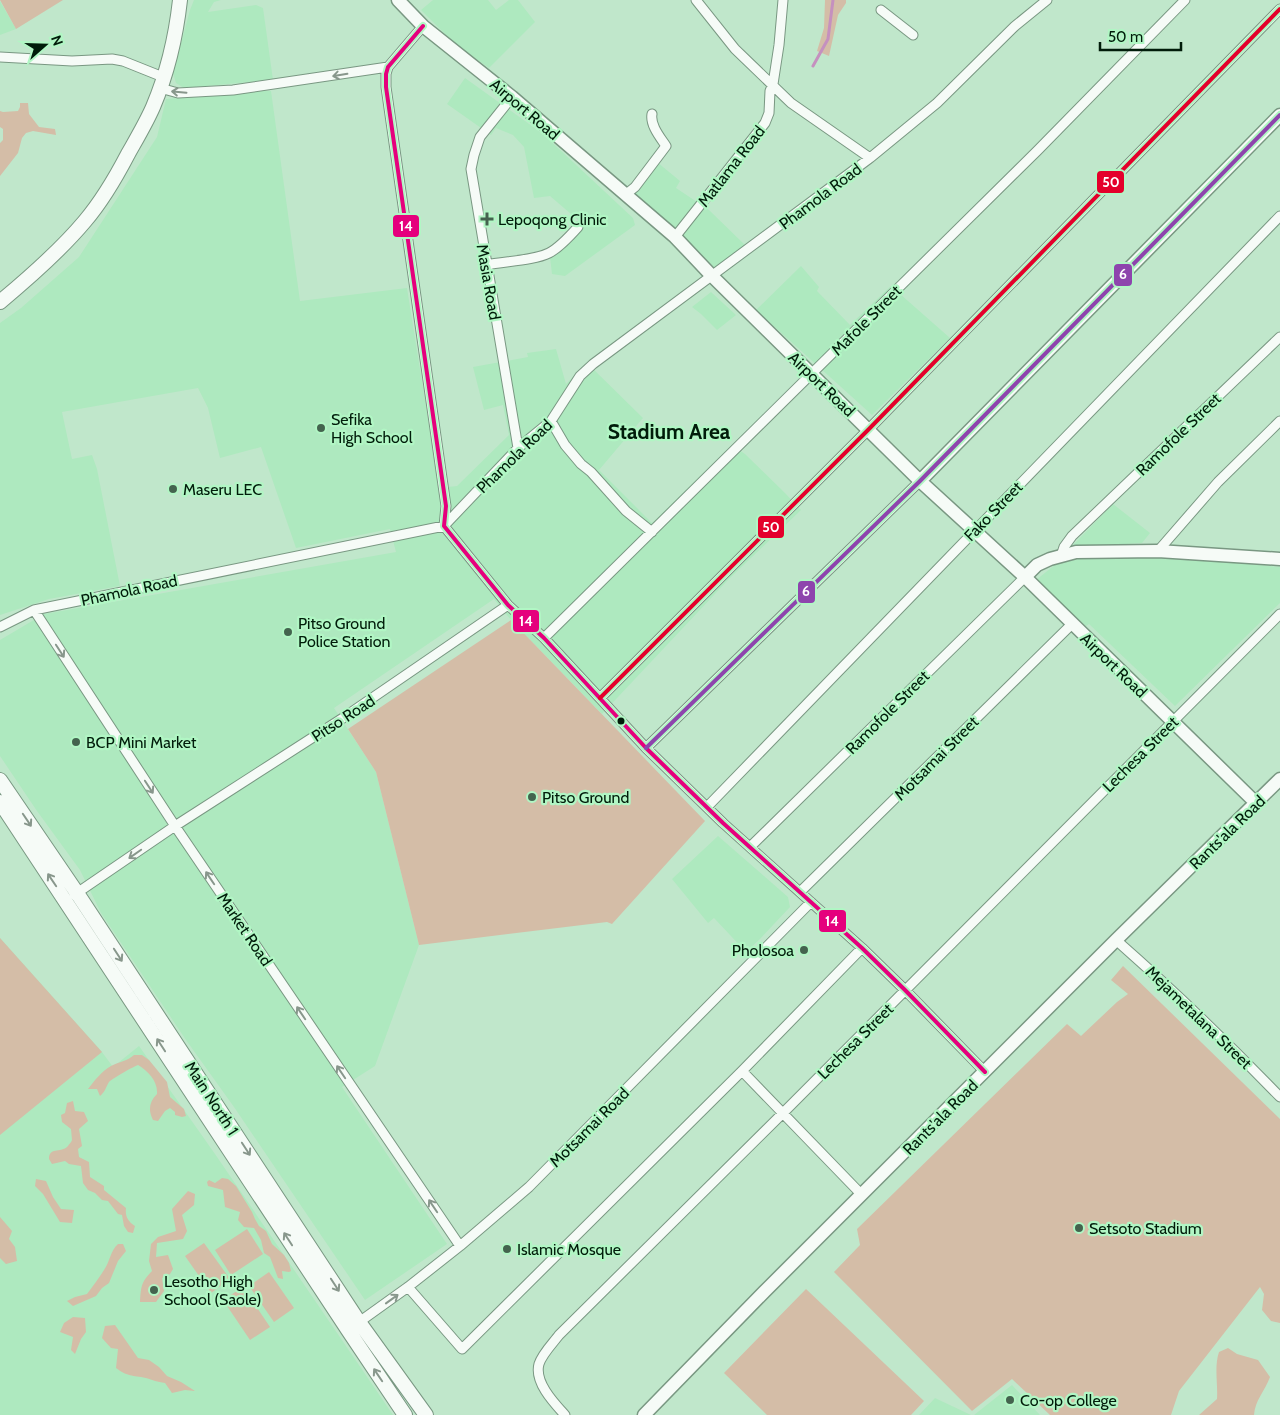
<svg xmlns="http://www.w3.org/2000/svg" width="1280" height="1415" font-family="Cabin,sans-serif">
<style>
.built{fill:#aee9bf}
.green{fill:#d4bda7}
.lines{fill:none;stroke-linecap:round;stroke-linejoin:round}
.stream{stroke:#c590bf;stroke-width:3}
.street-casing{stroke:#799782;stroke-width:11}
.secondary-casing{stroke:#799782;stroke-width:15}
.primary-casing{stroke:#799782;stroke-width:16}
.street{stroke:#f6fbf7;stroke-width:9}
.secondary{stroke:#f6fbf7;stroke-width:12}
.primary{stroke:#f6fbf7;stroke-width:14}
.bus-1-casing{stroke:#b1f6c4;stroke-width:8}
.bus-2-casing{stroke:#b1f6c4;stroke-width:8}
.bus-3-casing{stroke:#b1f6c4;stroke-width:8}
.bus-1{stroke:#e5007d;stroke-width:4}
.bus-2{stroke:#e4002b;stroke-width:4}
.bus-3{stroke:#8e44ad;stroke-width:4}
.oneway{stroke:#88978c}
.poi-dot{fill:#44634e;stroke:#b1f6c4;stroke-width:2}
.bus-dot{fill:#011c0a;stroke:#b1f6c4;stroke-width:2}
.labels{text-anchor:middle;stroke-width:4.5;stroke-linejoin:round;paint-order:stroke}
.street-label{font-size:16px;fill:#011c0a;stroke:#b1f6c4}
.poi-label{font-size:16px;fill:#011c0a;stroke:#b1f6c4;text-anchor:start}
.district-label{font-size:21px;font-weight:bold;fill:#011c0a;stroke:#b1f6c4}
.line-badge{stroke:#b1f6c4;stroke-width:2}
.badge-label{font-size:14px;text-anchor:middle;font-weight:bold;fill:#fff}
</style>
<rect width="100%" height="100%" fill="#c0e7cb"/>
<path class="built" d="M194,0H221L214,2L208,12L256,5L263,8L273,80L184,88L176,83L173,73L190,10Z
M433,0H488L496,10L509,0H518L535,22L489,68L455,44L421,10Z
M0,1L16,29L0,35Z
M465,78L543,134L633,218L635,225L565,276L552,274L550,257L585,226L550,196L534,198L524,147L513,135L496,128L491,135L447,104Z
M262,91H271L300,301L407,288L439,488L457,486L509,435L503,405L484,410L473,367L528,357L527,353L556,349L566,384L587,363L643,418L599,470L652,523L732,445L745,454L785,493L801,510L729,579L602,714L511,620L494,599L334,708L376,772L419,945L375,1066L342,1087L447,1244L365,1300L234,1107L186,1040L101,913L80,870L37,811L0,756V640L44,614L396,552L390,529L296,548L261,447L220,458L208,408L198,388L62,412L72,459L92,455L97,469L120,586L49,599L0,615V323L21,308L79,257L157,137L166,99Z
M657,162L680,181L676,188L709,210L746,246L716,269L684,237L633,193Z
M801,266L819,287L817,291L850,325L891,286L950,338L872,415L756,310Z
M711,292L736,315L717,330L701,314L692,307Z
M1113,504L1150,533L1142,543L1076,547L1073,545Z
M1092,556H1157L1280,567V603L1175,706L1089,624L1086,626L1036,580L1056,564Z
M718,836L788,897L790,907L760,939L746,952L714,918L708,923L672,879Z
M0,938L102,1052L113,1067L139,1046L215,1154L393,1415H0Z
M1012,1385L1040,1415H974Z
M935,1398L971,1415H919Z"/>
<path class="green" d="M0,0H63L16,29Z
M825,0H846V3L838,15L829,56L817,51L824,28Z
M20,103H28L29,114L39,127L55,129L56,135L33,131L26,133L22,138L18,153L0,176V143L3,140V129L0,127V111L3,112L18,111L20,107Z
M511,620L705,821L612,924L607,922L419,945L376,772L348,729Z
M0,938L102,1052L0,1135Z
M1123,966L1280,1119V1323L1271,1321L1262,1310L1264,1294L1260,1287L1179,1391L1171,1415H1050L1012,1379L972,1411L834,1272L860,1245L857,1229L1067,1024L1081,1036L1117,1002L1128,994L1111,980Z
M134,1055H142L149,1060L167,1082L170,1097L184,1109L186,1116L182,1117L175,1115V1112L170,1108L165,1111L158,1121L153,1120C148,1110 149,1102 157,1094C158,1081 148,1071 138,1065C136,1065 110,1080 109,1082C106,1087 105,1092 100,1096L97,1089H88C95,1080 101,1072 111,1066C120,1061 126,1062 134,1055Z
M73,1101L75,1111L84,1112L88,1121L79,1129L82,1146L78,1149L79,1157L89,1162L90,1177L104,1186V1190L126,1208C125,1217 128,1221 135,1226L133,1233L128,1232L124,1226L122,1215L118,1214L108,1201L102,1200L95,1193L88,1190L83,1183L81,1166L69,1164L65,1161L52,1164L49,1159C49,1147 60,1153 67,1147C68,1146 72,1141 72,1140L71,1129L62,1122L61,1115L65,1113L67,1103Z
M222,1178L228,1179L236,1186L252,1212L255,1219L259,1226L266,1231L272,1244L284,1255L289,1263L291,1271L289,1272L282,1271L283,1279L278,1278L270,1257L264,1253L261,1240L254,1228L244,1227L238,1220L240,1212L225,1207L223,1190L208,1186L207,1182L209,1180L215,1183Z
M36,1179L46,1181L53,1197L61,1209L74,1210L72,1223L60,1222L43,1194L35,1186Z
M188,1191L195,1194L194,1205L182,1215L187,1231L183,1239L157,1243L156,1257L168,1255L173,1269L170,1274L162,1278L164,1291L156,1302H140C141,1287 141,1282 152,1271L149,1261L151,1244L158,1237L176,1231L172,1209Z
M0,1217L12,1231L9,1239L15,1247L17,1261L6,1264L0,1258Z
M247,1229L263,1254L231,1275L215,1250Z
M204,1243L230,1279L211,1293L185,1256Z
M118,1244H123L126,1251L118,1261L109,1283L102,1288L96,1296L73,1306L67,1301L75,1297L87,1294C93,1286 99,1278 104,1270C110,1262 110,1251 118,1244Z
M269,1272L294,1308L274,1322L249,1286Z
M243,1287L270,1327L250,1340L223,1300Z
M806,1289L924,1401L911,1415H767L724,1373Z
M73,1317L85,1318L86,1332L81,1339L75,1354L71,1350L73,1337L60,1332L64,1323Z
M115,1325L138,1358L149,1360L159,1367L167,1376L181,1382L195,1391L185,1390L172,1393L165,1383C157,1382 153,1380 146,1378C132,1375 128,1377 116,1368L118,1349L111,1348L102,1338L105,1326Z
M1228,1348L1237,1354L1258,1360L1270,1377C1265,1391 1255,1400 1254,1415H1199L1217,1399C1218,1383 1214,1367 1219,1352Z"/>
<g class="lines">
<path class="stream" d="M813,66L828,39L833,0"/>
<g class="street-casing">
<path id="street" d="M696,0L735,49L791,103L870,158
M881,10L913,35
M423,26L388,67L386,74V87L446,506L444,526L508,605L544,638L646,748L723,823L862,948L905,990L985,1072
M0,57L72,61L112,59L123,61L163,77
M160,88L178,93L233,90L388,67
M512,97L480,137L474,155L471,169L518,448
M625,195L635,187L666,146C660,137 650,125 652,114
M675,237L765,123L769,113L770,91L773,84L779,45L783,0
M486,265C504,261 533,261 549,253C559,248 570,236 578,227
M551,421L565,445L581,464L591,472L626,511L652,532
M1158,551L1218,482L1280,421
M1061,556L1064,547L1072,536L1280,337
M34,610L175,826L460,1246
M0,627L34,610L444,526L518,448L551,421L580,376L593,364L870,158L937,103L1015,26L1047,0
M544,638L1038,150L1185,0
M600,698L868,430L1280,9
M646,748L920,481
M707,807L1280,216
M750,847L1025,577
M800,892L1072,624
M74,895L175,826L343,718L508,605
M1116,940C1173,990 1227,1042 1280,1097
M742,1071L862,1195
M408,1287L462,1349L742,1071L862,948
M355,1325L408,1287L460,1246L529,1187L811,902
M565,1415C554,1403 534,1382 539,1364C542,1354 553,1343 559,1335L783,1113L1280,614"/>
</g>
<g class="secondary-casing">
<path id="secondary" d="M398,0L423,26L512,97L675,237L712,276L920,481L1025,577L1256,803
M920,481L1280,115
M1025,577L1037,565L1050,559L1076,552L1158,551L1280,559
M644,1415L764,1292L1116,940L1280,779"/>
</g>
<g class="primary-casing">
<path id="primary" d="M0,302C30,277 60,251 85,221C102,201 116,177 128,154C137,138 146,123 153,107C167,74 176,36 180,0
M0,780L77,893L359,1322L426,1415
M0,802L348,1330L405,1415"/>
</g>
<use href="#street" class="street"/>
<use href="#secondary" class="secondary"/>
<use href="#primary" class="primary"/>
<g class="bus-1-casing">
<path id="bus-1" d="M423,26L388,67L386,74V87L446,506L444,526L508,605L544,638L646,748L723,823L862,948L905,990L985,1072"/>
</g>
<g class="bus-2-casing">
<path id="bus-2" d="M600,698L868,430L1280,9"/>
</g>
<g class="bus-3-casing">
<path id="bus-3" d="M646,748L920,481L1280,115"/>
</g>
<use href="#bus-1" class="bus-1"/>
<use href="#bus-2" class="bus-2"/>
<use href="#bus-3" class="bus-3"/>
</g>
<defs><path id="oneway-shaft" d="M-6 0H5M1.5-3L5.5 0L1.5 3" fill="none" stroke-width="1.6" stroke-linecap="round" stroke-linejoin="round" transform="scale(1.25)"/></defs>
<g class="oneway">
<use href="#oneway-shaft" transform="translate(340 75) rotate(171)"/>
<use href="#oneway-shaft" transform="translate(179 92) rotate(-175)"/>
<use href="#oneway-shaft" transform="translate(60 651) rotate(57)"/>
<use href="#oneway-shaft" transform="translate(149 787) rotate(57)"/>
<use href="#oneway-shaft" transform="translate(27 820) rotate(56)"/>
<use href="#oneway-shaft" transform="translate(135 854) rotate(145)"/>
<use href="#oneway-shaft" transform="translate(210 878) rotate(-124)"/>
<use href="#oneway-shaft" transform="translate(52 880) rotate(-124)"/>
<use href="#oneway-shaft" transform="translate(118 955) rotate(57)"/>
<use href="#oneway-shaft" transform="translate(301 1013) rotate(-124)"/>
<use href="#oneway-shaft" transform="translate(161 1045) rotate(-123)"/>
<use href="#oneway-shaft" transform="translate(341 1072) rotate(-124)"/>
<use href="#oneway-shaft" transform="translate(246 1149) rotate(57)"/>
<use href="#oneway-shaft" transform="translate(433 1206) rotate(-124)"/>
<use href="#oneway-shaft" transform="translate(288 1239) rotate(-123)"/>
<use href="#oneway-shaft" transform="translate(335 1285) rotate(57)"/>
<use href="#oneway-shaft" transform="translate(392 1299) rotate(-36)"/>
<use href="#oneway-shaft" transform="translate(378 1375) rotate(-124)"/>
</g>
<g class="poi-dot">
<path d="M484.5 211.5h5v5h5v5h-5v5h-5v-5h-5v-5h5z"/>
<circle cx="321" cy="428" r="5"/>
<circle cx="173" cy="489" r="5"/>
<circle cx="288" cy="632" r="5"/>
<circle cx="76" cy="742" r="5"/>
<circle cx="532" cy="797" r="5"/>
<circle cx="804" cy="950" r="5"/>
<circle cx="1079" cy="1228" r="5"/>
<circle cx="507" cy="1249" r="5"/>
<circle cx="154" cy="1290" r="5"/>
<circle cx="1010" cy="1400" r="5"/>
</g>
<circle class="bus-dot" cx="621" cy="721" r="4.5"/>
<g class="labels">
<g class="street-label">
<text transform="translate(525 109) rotate(40)" y="6">Airport Road</text>
<text transform="translate(731 166) rotate(-52)" y="6">Matlama Road</text>
<text transform="translate(820 196) rotate(-37)" y="6">Phamola Road</text>
<text transform="translate(489 282) rotate(80)" y="6">Masia Road</text>
<text transform="translate(866 320) rotate(-45)" y="6">Mafole Street</text>
<text transform="translate(822 384) rotate(44)" y="6">Airport Road</text>
<text transform="translate(1178 434) rotate(-44)" y="6">Ramofole Street</text>
<text transform="translate(514 456) rotate(-44)" y="6">Phamola Road</text>
<text transform="translate(993 511) rotate(-46)" y="6">Fako Street</text>
<text transform="translate(129 590) rotate(-12)" y="6">Phamola Road</text>
<text transform="translate(1114 665) rotate(44)" y="6">Airport Road</text>
<text transform="translate(887 712) rotate(-45)" y="6">Ramofole Street</text>
<text transform="translate(343 718) rotate(-33)" y="6">Pitso Road</text>
<text transform="translate(1140 754) rotate(-45)" y="6">Lechesa Street</text>
<text transform="translate(936 758) rotate(-45)" y="6">Motsamai Street</text>
<text transform="translate(1227 832) rotate(-44)" y="6">Rants'ala Road</text>
<text transform="translate(245 929) rotate(56)" y="6">Market Road</text>
<text transform="translate(1199 1017) rotate(44)" y="6">Mejametalana Street</text>
<text transform="translate(855 1041) rotate(-45)" y="6">Lechesa Street</text>
<text transform="translate(212 1098) rotate(57)" y="6">Main North 1</text>
<text transform="translate(940 1117) rotate(-45)" y="6">Rants'ala Road</text>
<text transform="translate(589 1127) rotate(-45)" y="6">Motsamai Road</text>
</g>
<g class="poi-label">
<text x="498" y="225">Lepoqong Clinic</text>
<text x="331" y="425">Sefika<tspan x="331" dy="18">High School</tspan></text>
<text x="183" y="495">Maseru LEC</text>
<text x="298" y="629">Pitso Ground<tspan x="298" dy="18">Police Station</tspan></text>
<text x="86" y="748">BCP Mini Market</text>
<text x="542" y="803">Pitso Ground</text>
<text x="794" y="956" text-anchor="end">Pholosoa</text>
<text x="1089" y="1234">Setsoto Stadium</text>
<text x="517" y="1255">Islamic Mosque</text>
<text x="164" y="1287">Lesotho High<tspan x="164" dy="18">School (Saole)</tspan></text>
<text x="1020" y="1406">Co-op College</text>
</g>
<g class="district-label">
<text x="669" y="439">Stadium Area</text>
</g>
</g>
<g class="line-badge">
<rect x="1096" y="170" width="29" height="24" rx="5" fill="#e4002b"/>
<rect x="392" y="214" width="28" height="24" rx="5" fill="#e5007d"/>
<rect x="1113" y="263" width="20" height="24" rx="5" fill="#8e44ad"/>
<rect x="757" y="515" width="28" height="24" rx="5" fill="#e4002b"/>
<rect x="797" y="580" width="19" height="24" rx="5" fill="#8e44ad"/>
<rect x="512" y="609" width="28" height="24" rx="5" fill="#e5007d"/>
<rect x="818" y="909" width="29" height="24" rx="5" fill="#e5007d"/>
</g>
<g class="badge-label">
<text x="1111" y="187">50</text>
<text x="406" y="231">14</text>
<text x="1123" y="279">6</text>
<text x="771" y="532">50</text>
<text x="806" y="596">6</text>
<text x="526" y="626">14</text>
<text x="832" y="926">14</text>
</g>
<g transform="translate(45 45) rotate(70)" stroke="#b1f6c4" stroke-width="4" paint-order="stroke">
<path d="M0-4L9 19L0 12L-9 19Z" fill="#011c0a"/>
<text y="-8" font-size="14" font-weight="bold" text-anchor="middle" fill="#011c0a">N</text>
</g>
<path d="M1100 42v8h81v-8" fill="none" stroke="#011c0a" stroke-width="2.5"/>
<text x="1108" y="42" font-size="15" fill="#011c0a" stroke="#b1f6c4" stroke-width="4" paint-order="stroke">50 m</text>
</svg>
